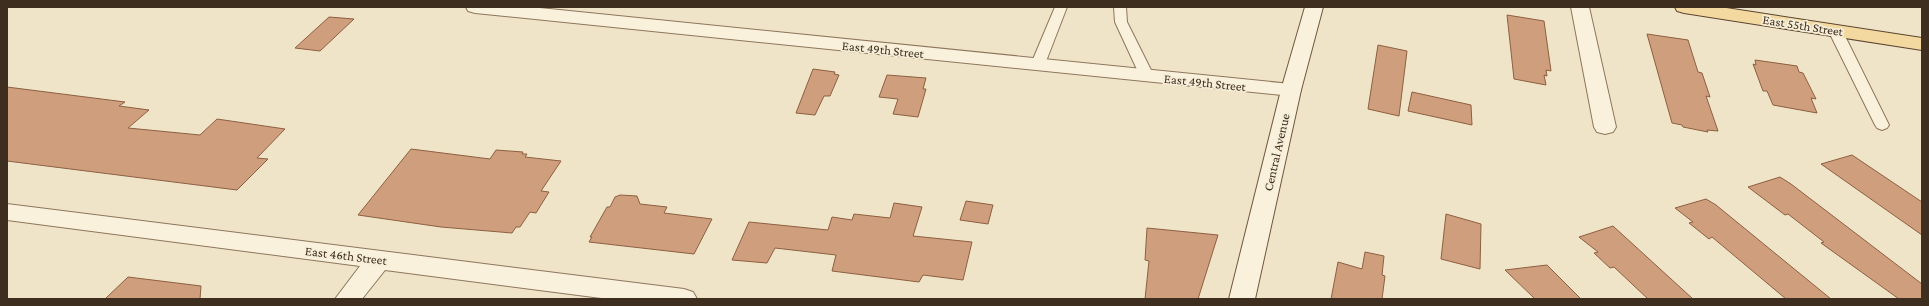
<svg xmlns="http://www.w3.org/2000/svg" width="1929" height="306" font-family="'Crimson Pro',serif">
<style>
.building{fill:#cf9f7d;stroke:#8d5f41}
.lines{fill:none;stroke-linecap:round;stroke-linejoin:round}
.lane-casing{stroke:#8d765c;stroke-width:2}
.street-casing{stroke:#8d765c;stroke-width:2}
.secondary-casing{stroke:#6f573f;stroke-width:2}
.primary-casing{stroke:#5b4430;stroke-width:2}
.lane{fill:#faf1dc;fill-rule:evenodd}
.street{fill:#faf1dc;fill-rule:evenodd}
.secondary{fill:#faf1dc;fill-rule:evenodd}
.primary{fill:#f3d9a0;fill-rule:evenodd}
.labels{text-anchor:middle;stroke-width:3.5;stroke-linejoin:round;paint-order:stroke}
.street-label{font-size:13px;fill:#3d2e20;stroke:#f7eed8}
</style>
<rect width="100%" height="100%" fill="#f0e4c8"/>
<path class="building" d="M1507,15L1544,21L1551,71L1546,70L1547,76L1544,75L1546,85L1514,79Z
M329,17L354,19L320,51L295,48Z
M1647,34L1688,40L1698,72L1702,73L1710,97L1706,96L1718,131L1707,130L1708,132L1683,127L1682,125L1672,123Z
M1378,45L1407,51L1399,116L1368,109Z
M1755,60L1797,66L1799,72L1803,73L1816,99L1811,98L1817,113L1773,105L1767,91H1763L1753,64L1756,65Z
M813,69L835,72L834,74L839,75L830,96H824L815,115L796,113Z
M887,75L926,78L923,89H926L918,117L893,114L898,99L879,97Z
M7,87L125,102L119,106L149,110L128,128L200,135L217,119L285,129L257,158L268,159L237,190L7,161Z
M1412,92L1471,105L1472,125L1408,111Z
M411,149L490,159L496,150L523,152L522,154H527L525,157L561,161L541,191L549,192L536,213L530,212L520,227H516L512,233L441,227L358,215Z
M1852,155L1922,202V235L1821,164Z
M1780,177L1791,184L1922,284V299H1899L1821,243L1824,242L1788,214L1785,215L1748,187Z
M620,195L637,196L640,204L667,207L664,213L712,219L694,254L589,242L592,237H590L607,207H610L615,197Z
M1706,199L1716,205L1831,299H1786L1712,237L1709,239L1689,223L1693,222L1675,208Z
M966,201L993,205L988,224L960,220Z
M894,203L922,207L913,236L972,242L963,280L923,275L919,282L832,271L836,255L775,248L767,263L732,260L749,222L828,230L832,217L852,220L854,214L890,218Z
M1446,214L1481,224L1480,269L1441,259Z
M1613,226L1693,299H1648L1614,267L1610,268L1594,253L1598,252L1579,237Z
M1147,228L1218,235L1198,299H1145L1149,261L1145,260Z
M1365,252L1384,256L1382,275L1385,276L1382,299H1331L1338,262L1362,269Z
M1547,265L1581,299H1535L1505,270Z
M128,277L201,286L200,299H105Z"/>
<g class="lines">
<g class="lane-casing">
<path id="lane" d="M1055,7H1067L1045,64L1043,67H1033L1031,64Z
M1114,7H1126L1127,22L1154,76L1152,79H1142L1140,76L1115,22Z
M1835,26L1840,27L1842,30L1889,125L1887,128L1882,130L1877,128L1875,125L1828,30L1830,27Z"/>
</g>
<g class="street-casing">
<path id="street" d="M466,7H530L1291,84L1298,85L1301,90L1298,95L1291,96L475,13L468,11Z
M1571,7H1589L1616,127L1613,132L1605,134L1597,132L1594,127Z
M7,204L684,289L693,292L697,299H609L385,270L362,299H335L360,266L7,220Z"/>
</g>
<g class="secondary-casing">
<path id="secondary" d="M1305,7H1323L1301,90L1255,299H1229L1281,90Z"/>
</g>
<g class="primary-casing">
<path id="primary" d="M1675,7H1720L1922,38V50L1684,13L1677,11Z"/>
</g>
<use href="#lane" class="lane"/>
<use href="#street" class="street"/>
<use href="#secondary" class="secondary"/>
<use href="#primary" class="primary"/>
</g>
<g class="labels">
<g class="street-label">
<text transform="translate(1803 25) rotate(9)" y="5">East 55th Street</text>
<text transform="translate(883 49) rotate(6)" y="5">East 49th Street</text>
<text transform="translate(1205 82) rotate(6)" y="5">East 49th Street</text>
<text transform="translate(1276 152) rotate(-77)" y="5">Central Avenue</text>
<text transform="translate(346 255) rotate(7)" y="5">East 46th Street</text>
</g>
</g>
<rect width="1929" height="306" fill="none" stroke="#3d2e20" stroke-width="16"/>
</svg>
